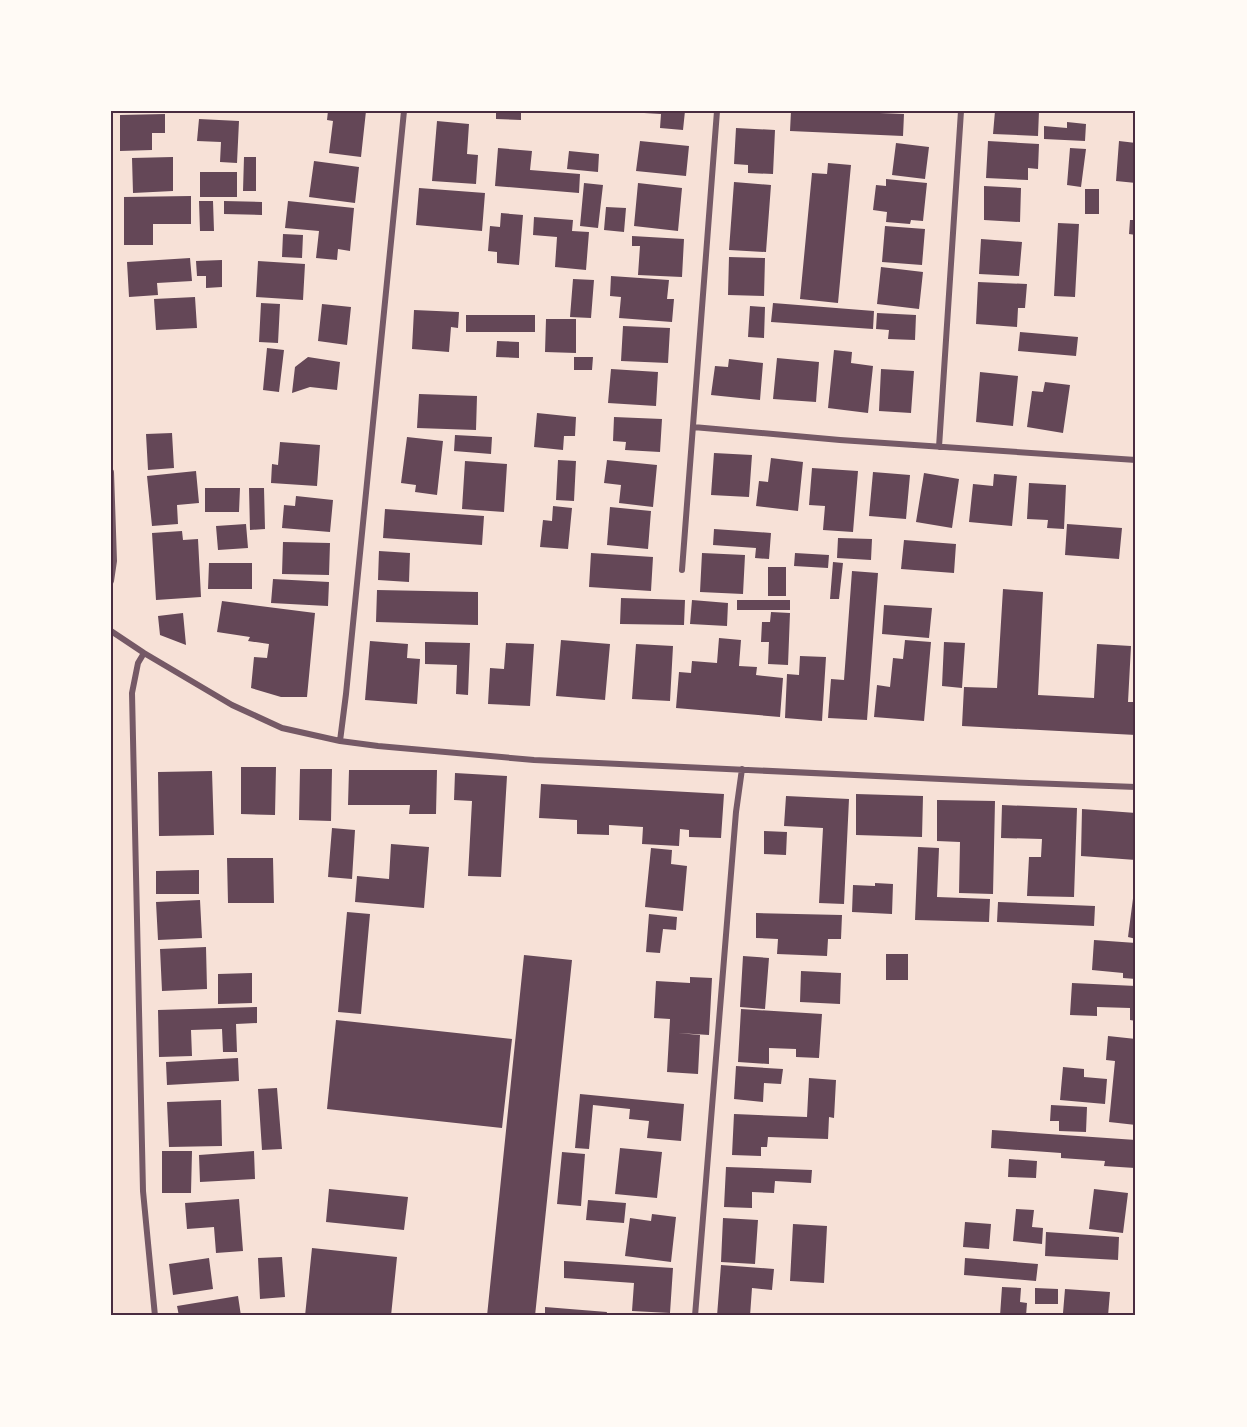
<svg xmlns="http://www.w3.org/2000/svg" width="1247" height="1427" font-family="Georgia,serif">
<style>
.building{fill:#644757}
.lines{fill:none;stroke-linecap:round;stroke-linejoin:round}
.minor{stroke:#755966;stroke-width:6}
.neatline{fill:none;stroke:#4a2c40;stroke-width:2}
</style>
<rect width="100%" height="100%" fill="#f7e1d7"/>
<path class="building" d="M328,111H366L361,157L329,153L333,121L327,120Z
M496,111H521V120L496,119Z
M644,111H685L683,130L660,128L661,114L644,113Z
M791,111H831L904,114L903,136L790,131Z
M995,111H1039L1038,136L993,134Z
M165,114V133H152V150L120,151V115Z
M199,119L239,121L237,163L220,162L221,142L197,141Z
M437,121L469,124L467,154L478,155L476,184L432,181Z
M1067,122L1086,124L1085,141L1044,139V126L1067,128Z
M736,128L775,130L773,174L748,173V165L734,164Z
M640,141L689,146L686,176L636,171Z
M988,141L1039,144L1038,169L1028,168V180L986,178Z
M1119,141L1136,143V183L1116,181Z
M896,143L929,147L925,179L892,175Z
M498,148L532,151L530,170L580,174L579,193L495,186Z
M1070,148L1086,149L1081,187L1067,185Z
M569,151L599,154L598,172L567,169Z
M173,157V191L133,193L132,158Z
M244,157H256V191H243Z
M314,161L359,167L355,203L309,197Z
M828,163L851,165L838,303L800,299L812,173L827,174Z
M200,172H237V197H200Z
M886,179L927,183L923,221L911,220L910,224L886,222L887,212L873,210L876,185L886,186Z
M734,182L771,185L766,252L729,250Z
M584,183L603,185L598,228L580,226Z
M638,183L682,188L678,231L634,226Z
M984,186L1021,188L1020,222L984,220Z
M419,188L485,193L482,231L416,225Z
M1085,189H1099V214H1085Z
M191,196V224H153V245H124V197Z
M199,201H213L214,231H200Z
M224,201L262,202V215L224,214Z
M288,201L354,208L350,251L338,249L337,260L316,258L319,231L285,228Z
M606,207L626,208L624,232L604,230Z
M501,213L523,215L519,265L497,263V252L488,251L490,226L500,227Z
M534,217L573,220L572,231L589,232L586,270L555,267L557,237L533,235Z
M1130,220H1136V235L1129,234Z
M1058,223L1079,224L1075,297L1054,296Z
M885,226L925,229L922,265L882,262Z
M283,234L303,235L302,258L282,257Z
M632,236L684,239L682,277L638,275L640,246H632Z
M981,239L1022,242L1019,276L979,274Z
M729,257L765,258L764,296L728,295Z
M190,258L192,281L157,283L158,295L129,297L127,262Z
M222,260V287L206,288V276H197L196,261Z
M258,261L305,264L303,300L256,297Z
M881,267L923,272L919,309L877,304Z
M611,276L669,280L667,299H674L672,322L619,318L621,297L610,296Z
M573,279L594,280L591,318L570,317Z
M978,282L1027,284L1025,308H1018L1017,327L976,324Z
M195,297L197,328L156,330L154,299Z
M261,303L280,304L278,343L259,342Z
M773,303L874,311L873,329L771,322Z
M322,304L351,307L347,345L318,341Z
M750,306L765,307L764,338L748,337Z
M414,310L459,312L458,328L451,327L449,352L412,349Z
M877,313L916,315L915,340L888,339L889,330L876,329Z
M466,315H535V332H466Z
M546,319H576V353L545,352Z
M623,326L670,328L668,363L621,361Z
M1020,332L1078,337L1076,356L1018,351Z
M497,341L519,342V358L496,357Z
M267,348L284,350L279,392L263,390Z
M834,350L852,352L851,363L873,366L868,413L828,408Z
M308,357L340,362L337,390L310,387L292,393L295,367Z
M574,357H593L592,370H574Z
M777,358L819,362L816,402L773,399Z
M729,359L763,363L760,400L711,395L715,366L728,367Z
M611,369L658,372L656,406L608,403Z
M881,369L914,371L911,413L879,411Z
M980,372L1018,376L1013,426L976,422Z
M1045,382L1070,385L1063,433L1027,427L1032,391L1043,392Z
M419,394L477,396L476,430L417,428Z
M537,413L576,417L575,436H564L563,450L534,447Z
M614,417L662,419L660,452L625,450L626,442L613,441Z
M172,433L174,468L148,470L146,434Z
M455,435L492,437L491,454L454,451Z
M407,437L443,441L437,495L415,492L416,485L401,483Z
M280,442L320,445L317,486L271,483L272,464L278,465Z
M714,453L752,455L749,497L711,495Z
M771,458L803,462L798,511L756,506L759,481L768,482Z
M558,460L576,461L574,501L556,500Z
M607,460L657,465L653,507L619,503L621,485L604,483Z
M465,461L507,464L504,512L462,509Z
M812,468L858,471L853,532L823,530L825,506L809,505Z
M196,471L199,503L177,505L178,524L152,526L147,476Z
M873,472L910,475L906,519L869,516Z
M924,473L959,479L952,528L916,522Z
M994,474L1017,476L1012,526L969,522L973,484L993,486Z
M1029,483L1066,485L1064,529L1047,528L1048,520L1027,519Z
M205,488H240L239,512H205Z
M249,488H264L265,529L250,530Z
M296,496L333,500L330,532L282,528L284,505L295,506Z
M553,506L572,508L568,549L540,547L543,520L552,521Z
M610,507L651,511L648,549L607,545Z
M385,509L484,516L482,545L383,538Z
M246,524L248,548L218,550L216,526Z
M1067,524L1122,528L1119,559L1065,555Z
M714,529L771,533L769,559L755,558L756,548L713,545Z
M182,531L183,540L198,539L201,597L156,600L152,533Z
M838,538L872,539L871,560L837,558Z
M904,540L956,544L954,573L901,569Z
M283,542L330,543L329,575L282,574Z
M379,551L410,553L409,582L378,580Z
M591,553L653,557L651,591L589,587Z
M702,553L745,555L743,594L700,592Z
M795,553L829,555L828,568L794,566Z
M833,562L843,563L839,599H830Z
M209,563H252V589H208Z
M768,567H786V596H768Z
M852,571L878,573L867,720L828,718L831,679L844,680Z
M273,579L329,582L328,606L271,603Z
M1003,589L1043,592L1038,695L1094,698L1097,644L1131,646L1128,702H1136V735L962,726L964,687L997,688Z
M377,590L478,592V625L376,622Z
M621,598L685,600L684,625L620,624Z
M692,600L728,603L727,626L690,624Z
M737,600H790V610H737Z
M222,601L315,613L307,697H281L251,688L254,657L267,658L269,644L248,641L250,637L217,632Z
M884,605L932,608L929,638L882,634Z
M771,612L790,613L788,665L768,664L769,642H761L762,622H770Z
M183,613L186,645L160,635L158,616Z
M719,638L741,640L739,666L757,667L756,675L783,678L780,717L676,708L679,672L691,673L692,661L717,663Z
M561,640L610,644L605,700L556,696Z
M905,640L931,642L924,721L874,717L877,685L890,687L893,658L903,659Z
M370,641L408,644L407,658L420,659L417,704L365,700Z
M425,642L470,643L468,695L456,694L457,665L425,664Z
M944,642L965,643L962,688L942,686Z
M506,643L534,644L530,706L488,704L490,668L504,669Z
M636,644L673,646L670,701L632,699Z
M800,656L826,657L822,721L785,718L787,674L799,675Z
M241,767H276L275,815L241,814Z
M300,769H332L331,821L299,820Z
M349,770H437L436,814H409L410,805H348Z
M212,771L214,835L159,836L158,772Z
M455,773L507,776L501,877L468,876L472,801L454,800Z
M541,784L724,794L721,838L689,837V830L680,829L679,846L642,844L643,827L609,825V835L577,834V820L539,818Z
M856,794L923,796L922,837L856,835Z
M786,796L849,799L844,904L819,903L823,828L784,826Z
M937,800L995,801L993,894L959,893L960,842L937,841Z
M1002,805L1077,808L1074,897L1027,896L1029,857H1041L1042,839L1001,838Z
M1082,809L1136,813V860L1081,856Z
M332,828L355,830L352,879L328,877Z
M764,831L787,832L786,855L764,854Z
M391,844L429,847L424,908L355,902L357,876L389,879Z
M918,847L939,848L937,897L990,899L989,922L915,920Z
M651,848L672,850L671,864L687,866L683,911L645,907Z
M227,858H273L274,903H228Z
M199,870V894H156V871Z
M875,883L893,884L892,914L852,912L853,885L875,886Z
M1135,883H1136V939L1128,937Z
M200,900L202,938L158,940L156,902Z
M998,902L1095,906L1094,926L997,922Z
M347,912L370,914L361,1014L338,1012Z
M756,913L842,915L841,939H828L827,956L777,954L778,939L756,938Z
M649,914L677,917L676,930L663,929L660,953L646,952Z
M1094,940L1136,943V979L1123,978V973L1092,970Z
M206,947L207,989L162,991L160,949Z
M886,954H908V980H886Z
M524,955L572,960L535,1316H487Z
M743,956L769,958L765,1009L740,1007Z
M801,971L841,973L840,1004L800,1002Z
M252,973V1003L218,1004V974Z
M690,977L712,978L709,1035L678,1033L700,1035L698,1074L667,1072L670,1019L654,1018L656,981L690,983Z
M1072,983L1136,986V1021L1130,1020V1008L1097,1007V1016L1070,1015Z
M257,1007V1023L236,1024L237,1052H223L222,1029L191,1030L192,1056L159,1057L158,1010Z
M741,1009L822,1014L819,1058L796,1057V1049L769,1048V1064L738,1062Z
M336,1020L512,1039L502,1128L327,1109Z
M1108,1036L1136,1039V1125L1109,1122L1115,1061L1106,1060Z
M238,1058L239,1081L167,1085L166,1062Z
M736,1066L783,1069L781,1084L764,1083L763,1102L734,1099Z
M1063,1067L1084,1069V1077L1107,1079L1105,1104L1060,1100Z
M809,1078L836,1080L834,1118L829,1117L828,1139L768,1137L767,1147H761V1156L732,1155L734,1114L807,1117Z
M277,1088L282,1149L262,1150L258,1089Z
M580,1094L684,1104L681,1141L647,1138L649,1121L629,1119L630,1109L593,1105L589,1149L575,1148Z
M221,1100L222,1146L169,1147L167,1102Z
M1051,1105L1087,1107L1086,1132L1059,1131V1121H1050Z
M992,1130L1136,1140L1135,1168L1104,1166L1105,1161L1061,1158V1153L991,1148Z
M620,1148L662,1152L657,1198L615,1194Z
M162,1151H192L191,1193H162Z
M254,1151L255,1179L200,1182L199,1155Z
M562,1152L585,1154L581,1206L557,1204Z
M1009,1159L1037,1161L1036,1178L1008,1177Z
M726,1167L812,1170L811,1183L775,1181L774,1193L752,1192V1208L724,1207Z
M329,1189L408,1197L404,1230L326,1222Z
M1094,1189L1128,1193L1123,1233L1089,1229Z
M239,1199L243,1251L216,1253L214,1227L187,1229L185,1203Z
M588,1200L626,1203L624,1223L586,1220Z
M1016,1209L1034,1210L1032,1227L1043,1228L1042,1244L1013,1241Z
M652,1214L676,1217L671,1262L625,1256L630,1218L651,1221Z
M723,1218L758,1220L755,1264L721,1262Z
M965,1222L991,1224L989,1249L963,1247Z
M793,1224L827,1226L824,1283L790,1281Z
M1046,1232L1119,1237L1118,1260L1045,1256Z
M312,1248L397,1257L391,1316H305Z
M282,1257L285,1297L260,1299L258,1258Z
M209,1258L213,1289L173,1295L169,1264Z
M965,1258L1038,1264L1036,1281L964,1275Z
M564,1261L673,1268L670,1313L632,1311L634,1283L564,1278Z
M721,1265L774,1269L772,1290L752,1288L750,1316H717Z
M1002,1287L1021,1288L1020,1302L1027,1303L1026,1316H1000Z
M1035,1288L1058,1289V1304H1035Z
M1065,1289L1110,1292L1108,1316H1079L1080,1314L1063,1313Z
M238,1296L241,1316H179L177,1306Z
M545,1307L607,1312L606,1316H545Z"/>
<g class="lines">
<path class="minor" d="M693,427L840,440L1136,460
M939,447L961,111
M111,472L114,561L111,581
M682,570L717,111
M111,631L144,653L232,705L282,728L340,741L378,746L534,760L1006,782L1136,787
M144,653L138,663L132,693L143,1191L155,1316
M340,741L346,694L404,111
M695,1316L736,812L742,769"/>
</g>
<rect width="1247" height="1427" fill="none" stroke="#fffaf5" stroke-width="225"/>
<rect x="112" y="112" width="1022" height="1202" class="neatline"/>
</svg>
